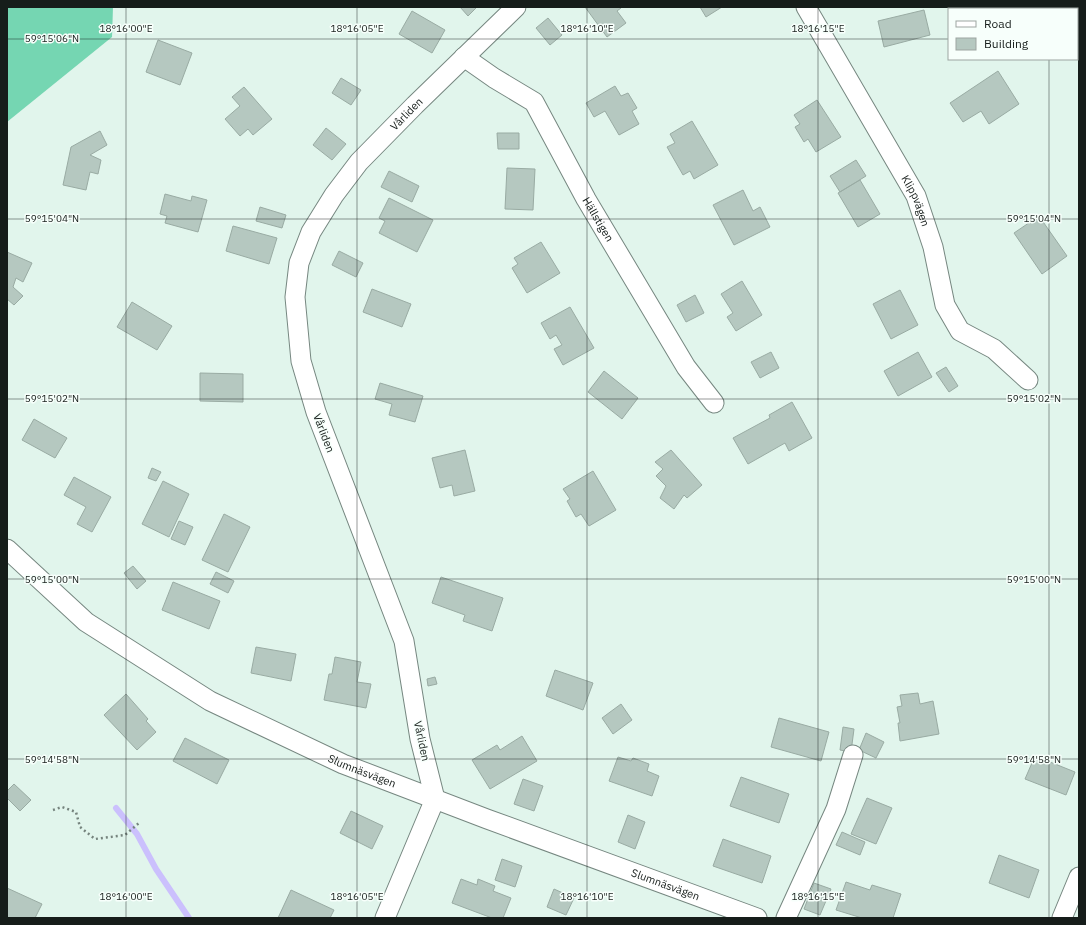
<svg xmlns="http://www.w3.org/2000/svg" width="1086" height="925" font-family="'IBM Plex Sans',sans-serif">
<style>
.forest{fill:#75d6b2}
.lines{fill:none;stroke-linecap:round;stroke-linejoin:round}
.stream{stroke:#cbc0fd;stroke-width:6}
.building{fill:#b5c8c0;stroke:#99aba3}
.minor-casing{stroke:#768780;stroke-width:21}
.path{stroke:#76847e;stroke-width:2.5;stroke-dasharray:2 3;stroke-linecap:butt}
.minor{stroke:#fff;stroke-width:19}
.ticks{fill:none;stroke:#161d1a;stroke-width:1;stroke-opacity:0.45}
.labels{text-anchor:middle;stroke-width:3;stroke-linejoin:round;paint-order:stroke}
.street-label{font-size:11px;fill:#161d1a;stroke:#f7fffb}
.ticks-label{font-size:10px;text-anchor:middle;fill:#161d1a;stroke:#f7fffb;stroke-width:3;stroke-linejoin:round;paint-order:stroke}
</style>
<rect width="100%" height="100%" fill="#e1f5ec"/>
<path class="forest" d="M7,7H113L112,37L7,122Z"/>
<g class="lines">
<path class="stream" d="M116,808L137,834L156,869L189,918"/>
</g>
<path class="building" d="M460,7H477L468,16Z
M585,7H620L621,8L617,11L626,23L607,37Z
M700,7H722L706,17Z
M924,10L930,35L884,47L878,21Z
M412,11L445,30L432,53L399,34Z
M548,18L562,35L550,45L536,28Z
M158,40L192,53L180,85L146,72Z
M998,71L1019,104L989,124L981,111L963,122L950,103Z
M341,78L361,90L351,105L332,93Z
M615,86L621,96L628,93L637,108L632,111L639,124L619,135L605,111L594,117L586,103Z
M244,87L272,119L253,135L248,129L240,136L225,119L240,106L232,97Z
M817,100L841,137L816,152L808,139L804,142L795,127L800,124L794,115Z
M692,121L718,165L694,179L690,171L683,175L667,147L675,143L670,134Z
M326,128L346,144L332,160L313,145Z
M100,131L107,145L90,155L101,160L98,174L90,172L86,190L63,185L71,147Z
M497,133H519V149H498Z
M856,160L866,176L840,192L830,176Z
M507,168L535,169L533,210L505,209Z
M389,171L419,186L412,202L381,187Z
M860,180L880,214L858,227L838,193Z
M743,190L753,211L760,207L770,227L734,245L713,205Z
M165,194L191,201L192,196L207,200L198,232L165,223L167,216L160,214Z
M389,198L433,220L417,252L379,233L385,221L379,218Z
M260,207L286,215L282,228L256,221Z
M1039,216L1067,256L1042,274L1014,233Z
M233,226L277,238L269,264L226,251Z
M541,242L560,273L527,293L512,268L518,264L514,258Z
M339,251L363,263L356,277L332,265Z
M7,252L32,263L23,282L16,278L13,287L23,296L14,305L7,299Z
M742,281L762,315L736,331L727,317L733,313L721,294Z
M372,289L411,304L402,327L363,312Z
M900,290L918,325L891,339L873,304Z
M695,295L704,313L686,322L677,305Z
M132,302L172,326L157,350L117,327Z
M570,307L594,348L563,365L554,349L562,345L556,335L550,339L541,323Z
M771,352L779,368L760,378L751,362Z
M918,352L932,377L898,396L884,371Z
M946,367L958,386L949,392L936,373Z
M604,371L638,398L622,419L588,392Z
M200,373L243,374V402L200,401Z
M380,383L423,396L415,422L389,415L392,404L375,399Z
M792,402L812,438L789,451L785,443L748,464L733,438L770,418L769,415Z
M34,419L67,438L55,458L22,440Z
M465,450L475,491L454,496L452,485L440,488L432,458Z
M671,450L702,485L687,498L684,495L674,509L660,498L666,486L656,476L663,469L655,462Z
M152,468L161,472L156,481L148,478Z
M593,471L616,510L589,526L581,514L576,517L567,501L570,499L563,489Z
M74,477L111,497L92,532L77,524L86,507L64,495Z
M163,481L189,494L169,537L142,524Z
M224,514L250,527L228,572L202,560Z
M179,521L193,527L185,545L171,539Z
M133,566L146,581L137,589L124,573Z
M216,572L234,581L228,593L210,584Z
M441,577L503,598L492,631L463,621L465,615L432,603Z
M173,582L220,601L209,629L162,610Z
M256,647L296,654L291,681L251,673Z
M335,657L361,662L357,682L371,684L366,708L324,700L329,674H332Z
M555,670L593,683L583,710L546,696Z
M435,677L437,684L428,686L427,679Z
M918,693L920,704L933,701L939,734L900,741L898,723H900L897,707L902,706L900,695Z
M126,694L148,719L146,721L156,732L137,750L104,715Z
M621,704L632,720L613,734L602,718Z
M779,718L829,732L821,761L771,747Z
M843,727L854,729L851,752L840,750Z
M866,733L884,742L876,758L859,750Z
M522,736L537,761L490,789L472,760L497,745L500,750Z
M185,738L229,760L217,784L173,761Z
M1035,756L1075,772L1066,795L1025,779Z
M618,757L631,761L633,758L649,764L647,771L659,776L652,796L609,781Z
M741,777L789,794L779,823L730,806Z
M523,779L543,786L534,811L514,804Z
M14,784L31,800L20,811L7,798V791Z
M867,798L892,808L876,844L851,834Z
M351,811L383,826L372,849L340,833Z
M628,815L645,822L635,849L618,842Z
M842,832L865,842L860,855L836,845Z
M723,839L771,856L762,883L713,866Z
M999,855L1039,870L1029,898L989,883Z
M502,859L522,866L515,887L495,880Z
M461,879L477,885L478,879L495,886L493,891L511,898L503,918H492L452,903Z
M846,882L870,890L872,885L901,894L893,918H862L836,910Z
M814,883L831,889L820,915L804,909Z
M7,888L42,904L35,918H7Z
M554,889L574,898L566,915L547,907Z
M291,890L334,910L330,918H278Z"/>
<g class="lines">
<g class="minor-casing">
<g id="minor">
<path id="s1" d="M806,7L916,196L933,247L945,305L960,331L994,349L1028,380"/>
<path id="s2" d="M464,57L494,78L534,102L586,199L686,367L714,403"/>
<path id="s3" d="M7,549L86,622L210,701L343,764L487,819L757,918"/>
<path id="s4" d="M385,918L435,799L420,739L404,641L316,412L301,361L295,297L299,263L311,232L334,195L359,162L415,105L516,7"/>
<path d="M786,918L836,809L853,755"/>
<path d="M1062,918L1079,877"/>
</g>
</g>
<path class="path" d="M53,810L62,807L76,812L80,827L95,839L125,835L139,823"/>
<use href="#minor" class="minor"/>
</g>
<path class="ticks" d="M126,7V918M357,7V918M587,7V918M818,7V918M1049,7V9M7,39H949M1077,39H1079M1049,59V918M7,219H1079M7,399H1079M7,579H1079M7,759H1079"/>
<g class="labels">
<g class="street-label">
<text dy="4" stroke="none"><textPath href="#s4" startOffset="873">Vårliden</textPath></text>
<text dy="4" stroke="none"><textPath href="#s1" startOffset="223">Klippvägen</textPath></text>
<text dy="4" stroke="none"><textPath href="#s2" startOffset="217">Hällstigen</textPath></text>
<text transform="translate(324 433) rotate(69)" y="4">Vårliden</text>
<text transform="translate(422 741) rotate(78)" y="4">Vårliden</text>
<text dy="4" stroke="none"><textPath href="#s3" startOffset="422">Slumnäsvägen</textPath></text>
<text dy="4" stroke="none"><textPath href="#s3" startOffset="746">Slumnäsvägen</textPath></text>
</g>
</g>
<g class="ticks-label">
<text x="126" y="32">18°16'00"E</text>
<text x="357" y="32">18°16'05"E</text>
<text x="587" y="32">18°16'10"E</text>
<text x="818" y="32">18°16'15"E</text>
<text x="52" y="42">59°15'06"N</text>
<text x="52" y="222">59°15'04"N</text>
<text x="1034" y="222">59°15'04"N</text>
<text x="52" y="402">59°15'02"N</text>
<text x="1034" y="402">59°15'02"N</text>
<text x="52" y="583">59°15'00"N</text>
<text x="1034" y="583">59°15'00"N</text>
<text x="52" y="763">59°14'58"N</text>
<text x="1034" y="763">59°14'58"N</text>
<text x="126" y="900">18°16'00"E</text>
<text x="357" y="900">18°16'05"E</text>
<text x="587" y="900">18°16'10"E</text>
<text x="818" y="900">18°16'15"E</text>
</g>
<rect width="1086" height="925" fill="none" stroke="#161d1a" stroke-width="16"/>
<rect x="948" y="8" width="130" height="52" fill="#f7fffb" stroke="#9da5a1"/>
<rect x="956" y="21" width="20" height="6" fill="#ffffff" stroke="#9da5a1"/>
<text x="984" y="28" font-size="12" fill="#161d1a">Road</text>
<rect x="956" y="38" width="20" height="12" fill="#b5c8c0" stroke="#9da5a1"/>
<text x="984" y="48" font-size="12" fill="#161d1a">Building</text>
</svg>
